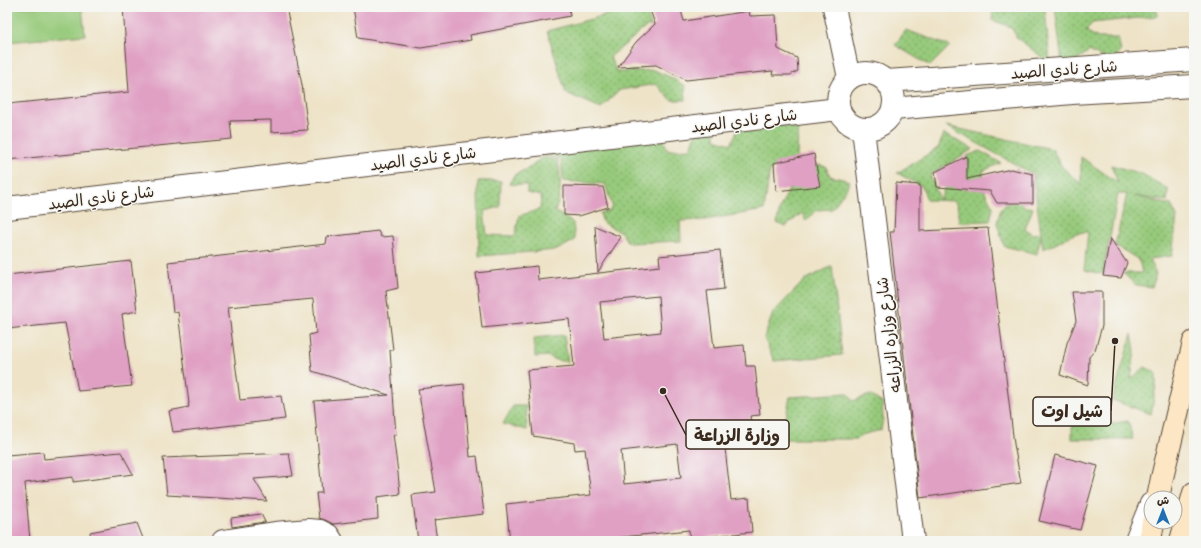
<svg xmlns="http://www.w3.org/2000/svg" width="1201" height="548" font-family="'Indie Flower','Playpen Sans Arabic',sans-serif">
<style>
.grass{fill:url(#grass-dots);stroke:#697a4c}
.park{fill:#97ca7b;stroke:#697a4c}
.building{fill:#e0a0c4;fill-rule:evenodd}
.lines{fill:none;stroke-linecap:round;stroke-linejoin:round}
.minor-casing{stroke:#564637;stroke-width:24}
.tertiary-casing{stroke:#564637;stroke-width:24}
.secondary-casing{stroke:#564637;stroke-width:24}
.minor{stroke:#fff;stroke-width:22}
.tertiary{stroke:#fff;stroke-width:22}
.secondary{stroke:#fce6c4;stroke-width:22}
.labels{text-anchor:middle;stroke-width:3;stroke-linejoin:round;paint-order:stroke}
.street-label{font-size:16px;fill:#3b2a1e;stroke:#f6f6f2}
.leader{fill:none;stroke:#3b2a1e;stroke-width:1.5}
.callout-dot{fill:#3b2a1e;stroke:#f6f6f2;stroke-width:1.5}
.callout{fill:#f6f6f2;stroke:#3b2a1e;stroke-width:1.5}
.callout-label{font-size:17px;text-anchor:middle;font-weight:bold;fill:#3b2a1e}
</style>
<defs>
<pattern id="grass-dots" width="8" height="8" patternUnits="userSpaceOnUse"><rect width="8" height="8" fill="#97ca7b"/><path d="M2 2h.1M6 6h.1" fill="none" stroke="#7ca464" stroke-width="1.8" stroke-linecap="round"/></pattern>
</defs>
<rect width="100%" height="100%" fill="#f6f6f2"/>
<filter id="ink" filterUnits="userSpaceOnUse"><feTurbulence type="fractalNoise" baseFrequency=".025" numOctaves="2"/><feDisplacementMap in="SourceGraphic" scale="8" xChannelSelector="R" yChannelSelector="G"/><feConvolveMatrix kernelMatrix="1 2 1 2 8 2 1 2 1" color-interpolation-filters="sRGB"/></filter>
<filter id="wash" filterUnits="userSpaceOnUse"><feTurbulence type="fractalNoise" baseFrequency=".012" numOctaves="4" result="noise"/><feDisplacementMap in="SourceGraphic" scale="16" xChannelSelector="R" yChannelSelector="G"/><feGaussianBlur stdDeviation="0.9" result="paint"/><feColorMatrix in="noise" values="0 0 0 0 0 0 0 0 0 0 0 0 0 0 0 0 0 1.4 0 .05"/><feComposite in="paint" operator="in"/></filter>
<g filter="url(#wash)">
<rect width="100%" height="100%" fill="#eee3c7"/>
<path class="grass" d="M635,7H645L651,26L646,27L610,57L617,72L654,70L672,78L685,86L686,100H671L656,84L620,90L601,108L566,93L547,31Z
M997,7H1038L1045,9L1050,63L1017,38L1011,27L992,20L993,8Z
M1055,7H1157V16L1092,23L1086,31L1098,38H1118L1121,52L1113,58L1101,57L1089,51L1072,64L1062,63Z
M906,30L950,46L930,66L895,45Z
M776,124L798,129L797,160L770,169L764,210L704,220L680,221L681,241L628,243L621,232L603,223L600,213L610,211L612,205L605,184L563,181L561,159L543,154L663,137L667,150L691,149L696,133L715,130V139L731,144L739,128Z
M946,126L1052,149L1062,167L1081,184V157L1118,183L1111,165L1142,174L1168,189L1167,201L1135,196L1171,205L1177,217L1172,256L1150,259L1156,274L1152,287L1136,285L1123,273H1142L1139,260L1115,245L1127,194H1118L1103,274L1084,270L1088,232L1076,233L1055,244L1043,249L1041,235L1037,254L1004,246L997,223L1001,208L1010,202L1017,168L1022,206L1033,208L1025,229L1032,234L1041,233L1033,174Z
M944,134L973,149L930,175L940,200L945,187L967,189V156L980,151L1001,163L983,171L985,192L993,207L990,221L959,222L958,209L955,201L927,200L922,186L897,173L938,148Z
M542,157L558,160C560,179 563,192 555,211L573,223L575,240L557,250L479,256L478,181H501L500,207L484,211L487,235L515,236L519,216L540,209L541,196L527,193V185L509,184L514,175L531,167Z
M820,165L826,167L830,176L850,181L845,191L832,209L817,210L806,221L802,213L785,227L777,223L780,208L794,179L809,168Z
M832,266L842,355L774,361L764,338L773,313L805,280Z
M1132,334L1135,350L1131,379L1145,367L1156,373V385L1151,414L1112,400Z
M564,335L568,362L556,360L548,356L535,357L534,338Z
M847,393L853,401L870,395L882,403L883,418L881,430L861,435L857,439H783V432L790,397Z
M513,406H526L527,430L503,424Z
M1128,421L1133,439H1072V426L1103,425Z"/>
<path class="park" d="M7,7H82L85,35L7,42Z"/>
<g id="blocks">
<path class="building" d="M123,7H286L302,85L308,130L271,132V120L230,121L232,139L7,160V104L129,92Z
M353,7H569L570,16L470,35L471,40L421,48L358,38Z
M649,7H680L684,21L749,11L750,16L776,15L778,49L797,58L798,71L790,75H772L773,71L686,80L656,65L618,67L636,42L655,24Z
M814,154L820,186L776,191L774,163Z
M967,156V179L1011,169L1033,174V203H997L990,191L937,187L935,172Z
M896,183L920,185V231L988,228L1014,444L1021,483L920,498L890,232H894Z
M564,186L603,187L608,207L579,216L564,215Z
M595,226L621,237L598,272Z
M378,231L381,237L393,236L398,288L386,291L393,350H390L396,436L393,434L398,473L400,494L377,497L378,519L333,524L325,520L319,518L316,493H322L314,401L389,395L312,371L309,335L316,333L313,299L228,307L240,400L281,396L285,419L173,432L169,411L189,407L188,404H189L178,312L173,313L168,262L326,244L327,237Z
M1110,238L1127,263L1121,278L1103,276Z
M720,250L724,289L707,291L714,348L744,345L746,366H755L760,415L750,416L753,437L724,440L731,500L749,498L752,532L690,539L689,530L584,541H510L506,504L591,495L585,449L575,450L574,443L533,436L527,370L574,366L569,319L482,328L476,273L537,266L538,280L660,266L659,256ZM658,296L661,332L604,338L600,302ZM677,444L681,478L624,484L621,451Z
M131,261L137,311L122,314L132,386L78,391L65,323L7,329V275Z
M1072,292H1102V326L1095,350L1089,357L1088,385L1060,375L1067,343L1076,321Z
M464,384L470,457L477,456L484,514L434,520L437,541H418L412,495L436,492L418,389Z
M43,452L44,459L121,452L133,474L73,482V477L25,483L30,541H7V455Z
M289,453L293,476L254,479L267,501L167,495L163,458Z
M1055,455L1098,466L1080,530L1039,521Z
M261,514L265,522L232,527L231,518Z
M137,523L144,541H91L90,532Z"/>
</g>
</g>
<g filter="url(#ink)">
<use href="#blocks" fill-opacity="0" stroke="#564637" stroke-width="1"/>
<g class="lines">
<g class="minor-casing">
<path id="minor" d="M834,7L849,78
M838 101a28 28 0 1 1 56 0a28 28 0 1 1-56 0Z
M886,81L1194,60
M893,109L1072,93L1194,86
M863,129L913,541
M7,208L838,109
M223,541L275,533L309,530L320,531L328,535L332,541"/>
</g>
<g class="tertiary-casing">
<path id="tertiary" d="M1136,541L1151,504"/>
</g>
<g class="secondary-casing">
<path id="secondary" d="M1158,498L1162,478L1194,342
M1150,541L1153,522
M1181,541L1194,493"/>
</g>
<use href="#minor" class="minor"/>
<use href="#tertiary" class="tertiary"/>
<use href="#secondary" class="secondary"/>
</g>
</g>
<g class="labels">
<g class="street-label">
<text transform="translate(1064 69) rotate(-4)" y="6">شارع نادي الصيد</text>
<text transform="translate(744 120) rotate(-7)" y="6">شارع نادي الصيد</text>
<text transform="translate(423 158) rotate(-7)" y="6">شارع نادي الصيد</text>
<text transform="translate(101 197) rotate(-7)" y="6">شارع نادي الصيد</text>
<text transform="translate(888 335) rotate(-97)" y="6">شارع وزاره الزراعه</text>
</g>
</g>
<path class="leader" d="M1115 341L1111 411M663 391L686 435"/>
<g class="callout-dot">
<circle cx="1115" cy="341" r="4"/>
<circle cx="663" cy="391" r="4"/>
</g>
<g class="callout">
<rect x="1033" y="397" width="78" height="29" rx="4"/>
<rect x="686" y="420" width="103" height="29" rx="4"/>
</g>
<g class="callout-label">
<text x="1072" y="417">شيل اوت</text>
<text x="737" y="441">وزارة الزراعة</text>
</g>
<rect width="1201" height="548" fill="none" stroke="#f6f6f2" stroke-width="24"/>
<g transform="translate(1163 510)"><circle r="19" fill="#f6f6f2" stroke="#aba49d"/>
<path d="M0-3L7 15L0 10L-7 15Z" fill="#1f6fb2"/>
<text y="-6" font-size="11" font-weight="bold" text-anchor="middle" fill="#3b2a1e">ش</text>
</g>
</svg>
